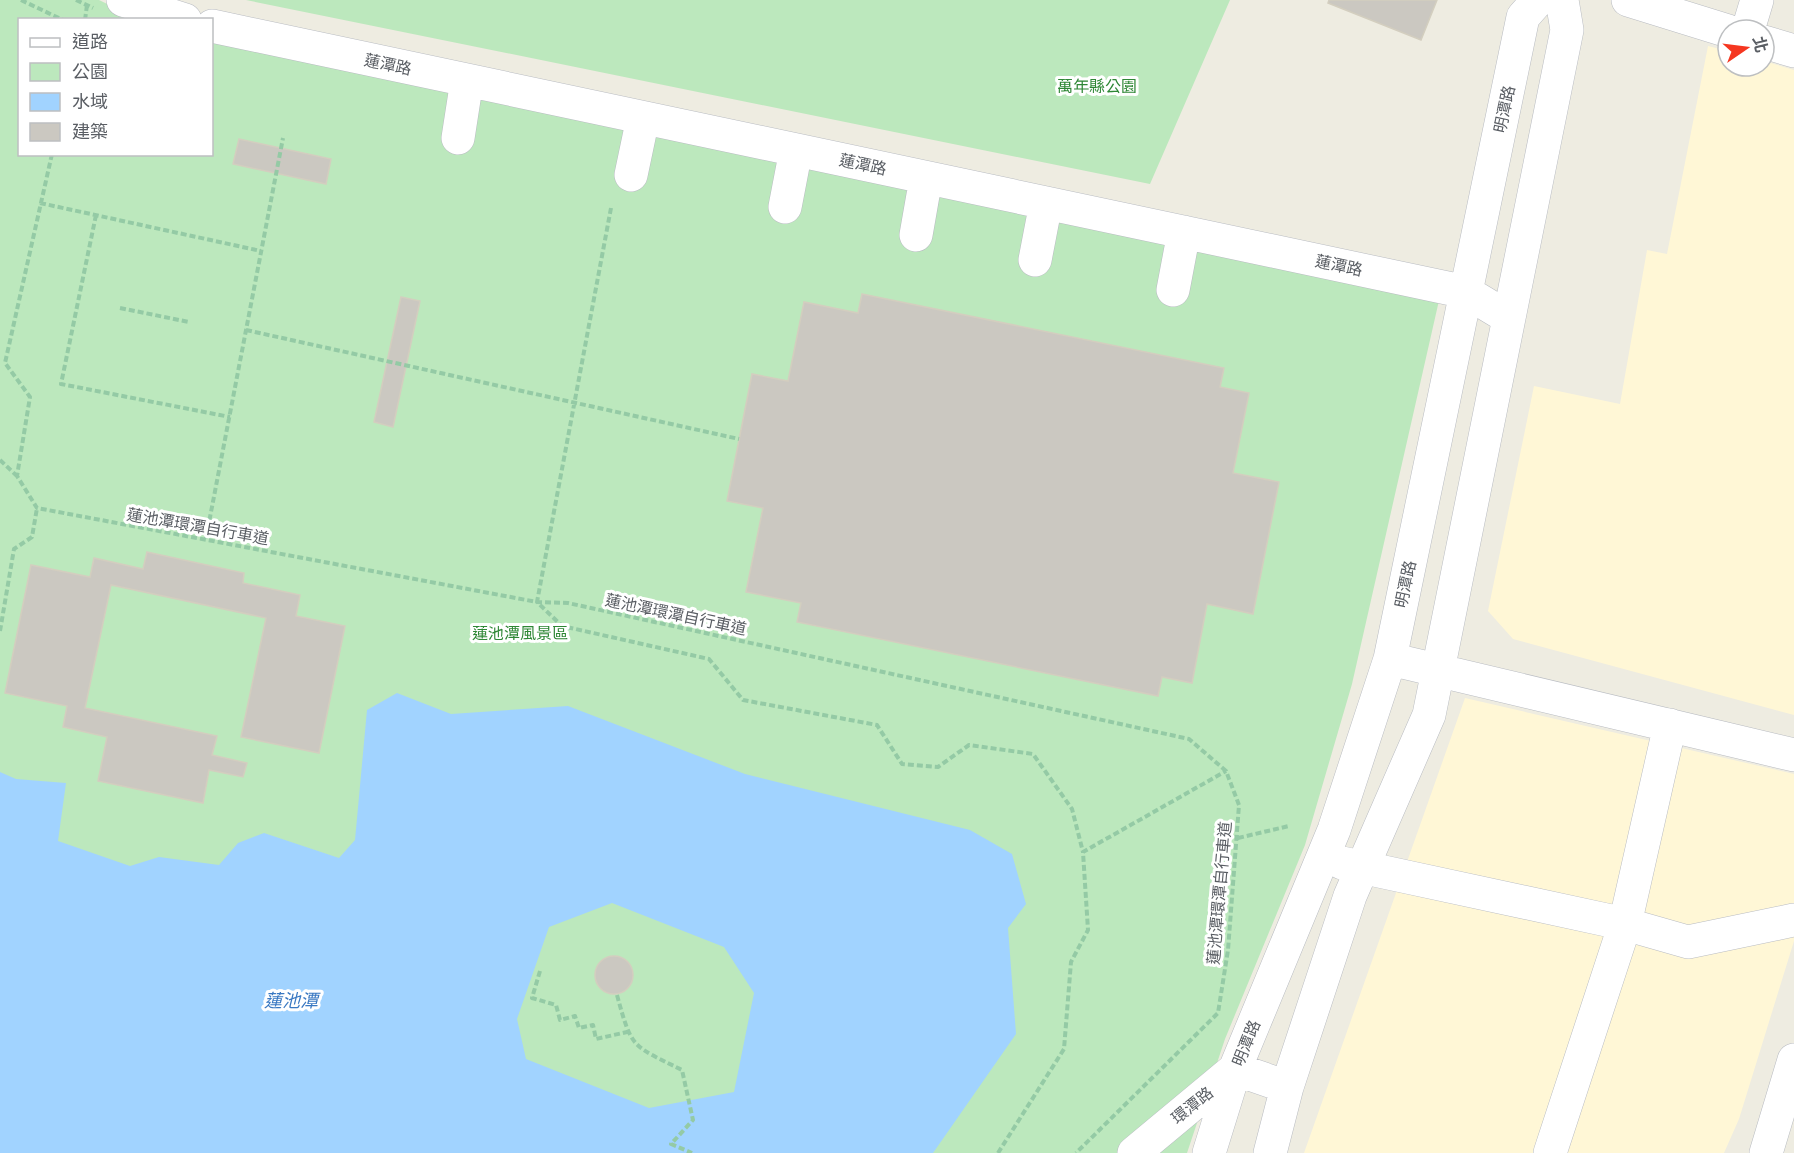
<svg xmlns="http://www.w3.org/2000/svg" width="1794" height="1153" font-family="Rubik,'Noto Sans TC',sans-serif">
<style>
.commercial{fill:#fff7d6}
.green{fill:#bce8bd}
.water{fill:#a1d3ff;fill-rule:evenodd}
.building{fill:#cbc8c1;stroke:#d3cebf;stroke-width:1.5}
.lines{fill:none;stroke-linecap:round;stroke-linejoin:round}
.minor-casing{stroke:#b9bcc2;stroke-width:34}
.path{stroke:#94caa5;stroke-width:4;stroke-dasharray:6 3;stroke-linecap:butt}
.minor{stroke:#fff;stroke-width:33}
.labels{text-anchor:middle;stroke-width:6;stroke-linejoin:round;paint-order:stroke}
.street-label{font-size:16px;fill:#5a5e64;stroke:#fff}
.park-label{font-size:16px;fill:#2e8735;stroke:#fff}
.water-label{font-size:18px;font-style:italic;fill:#3978c2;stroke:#fff}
</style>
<rect width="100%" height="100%" fill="#eeece1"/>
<path class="commercial" d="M1708,46L1728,51V66H1764V61L1794,70V715L1513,639L1488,611L1534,386L1620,404L1647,250L1667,254Z
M1465,698L1794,774V941L1739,1119L1724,1153H1304Z"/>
<path class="green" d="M0,0H99L138,19L20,20V154H212V37L1440,296L1352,684L1305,845L1225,1039L1187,1153H0Z
M246,0H1230L1150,184Z"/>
<path class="water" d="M397,693L451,714L568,706L745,774L970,830L1012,854L1026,904L1008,928L1016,1034L933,1153H0V772L16,779L66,783L58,841L130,866L159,857L219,865L238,843L264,833L339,858L355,840L367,710ZM612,903L724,947L754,993L734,1092L649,1108L526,1059L517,1019L549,927Z"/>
<path class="building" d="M1329,0H1437L1421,40L1328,3Z
M239,139L331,159L326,184L233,164Z
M862,294L1224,368L1220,387L1249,393L1233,473L1279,482L1253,614L1207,604L1192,683L1162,677L1158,696L797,622L801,603L746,592L763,508L727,501L752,374L788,381L804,302L858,313Z
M401,297L420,301L393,427L374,422Z
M147,552L244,573L243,583L300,595L296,616L345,626L319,753L241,737L266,618L111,585L85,708L217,736L212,755L247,763L243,777L209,770L203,803L98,781L107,737L63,727L67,706L5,693L31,565L90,577L94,558L143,569Z
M595 975a19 19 0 1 1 38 0a19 19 0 1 1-38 0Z"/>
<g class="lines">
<g class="minor-casing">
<path id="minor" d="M123,0L185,20
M1628,0L1728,31
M212,26L1466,292L1509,318
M1748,30L1757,0
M1764,42L1794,51
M458,138L467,80
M631,175L643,118
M785,207L796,150
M916,235L926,178
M1035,260L1046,203
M1173,290L1184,232
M1390,659L1794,755
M1342,863L1625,924L1688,942L1794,920
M1235,1069L1287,1087
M1134,1153L1235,1069
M1209,1153L1235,1069L1334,830L1390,659L1523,17L1538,0
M1270,1153L1287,1087L1350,896L1429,715L1567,30L1562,0
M1550,1153L1625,924L1670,725
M1766,1153L1794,1060"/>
</g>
<path class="path" d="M21,0L63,20
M76,0L93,8
M85,20L87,5
M52,154L5,363L30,397L17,476L37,508L537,602L568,603L1189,739L1226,771L1239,805L1228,950L1218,1013L1076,1153
M40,203L261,251
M611,208L537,602L562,626L709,659L743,700L877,725L902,764L938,767L969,745L1033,754L1072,809L1083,852
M96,215L61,384L230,417
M120,308L189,322
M246,330L739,439
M0,460L17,476
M206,538L283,138
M0,631L14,549L32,537L37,508
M1238,838L1289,826
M540,971L532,998L556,1005L560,1020L575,1016L579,1028L593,1025L596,1039L627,1032
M617,995C632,1050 632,1045 682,1070L693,1120L671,1144L692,1153
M998,1153L1064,1049L1071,962L1088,930L1083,852L1226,771"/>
<use href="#minor" class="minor"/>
</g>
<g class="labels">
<g class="street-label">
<text transform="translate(388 64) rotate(12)" y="6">蓮潭路</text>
<text transform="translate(1504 109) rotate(-78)" y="6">明潭路</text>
<text transform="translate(863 164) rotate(12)" y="6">蓮潭路</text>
<text transform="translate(1339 265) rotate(12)" y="6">蓮潭路</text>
<text transform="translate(198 526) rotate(10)" y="6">蓮池潭環潭自行車道</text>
<text transform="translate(1405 584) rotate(-78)" y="6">明潭路</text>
<text transform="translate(676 614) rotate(12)" y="6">蓮池潭環潭自行車道</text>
<text transform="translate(1219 893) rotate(-85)" y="6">蓮池潭環潭自行車道</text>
<text transform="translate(1246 1043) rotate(-68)" y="6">明潭路</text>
<text transform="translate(1192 1105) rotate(-39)" y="6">環潭路</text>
</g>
<g class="park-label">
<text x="1097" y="92">萬年縣公園</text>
<text x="520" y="639">蓮池潭風景區</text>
</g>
<g class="water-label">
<text x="291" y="1007">蓮池潭</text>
</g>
</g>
<rect x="18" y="18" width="195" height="138" fill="#ffffff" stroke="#bdbfc1" stroke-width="1.5"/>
<rect x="30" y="38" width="30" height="9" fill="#ffffff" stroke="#bdbfc1" stroke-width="1.5"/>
<text x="72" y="48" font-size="18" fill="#5a5e64">道路</text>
<rect x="30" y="63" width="30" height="18" fill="#bce8bd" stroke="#bdbfc1" stroke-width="1.5"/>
<text x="72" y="78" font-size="18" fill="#5a5e64">公園</text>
<rect x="30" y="93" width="30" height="18" fill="#a1d3ff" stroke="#bdbfc1" stroke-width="1.5"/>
<text x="72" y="108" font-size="18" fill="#5a5e64">水域</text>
<rect x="30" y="123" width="30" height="18" fill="#cbc8c1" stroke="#bdbfc1" stroke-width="1.5"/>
<text x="72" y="138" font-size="18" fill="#5a5e64">建築</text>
<g transform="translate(1746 48) rotate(76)"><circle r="28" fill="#ffffff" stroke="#bdbfc1" stroke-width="1.5"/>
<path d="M0-4.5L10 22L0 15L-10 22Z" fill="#f53720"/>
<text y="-9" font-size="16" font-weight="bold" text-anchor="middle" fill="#5a5e64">北</text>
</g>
</svg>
